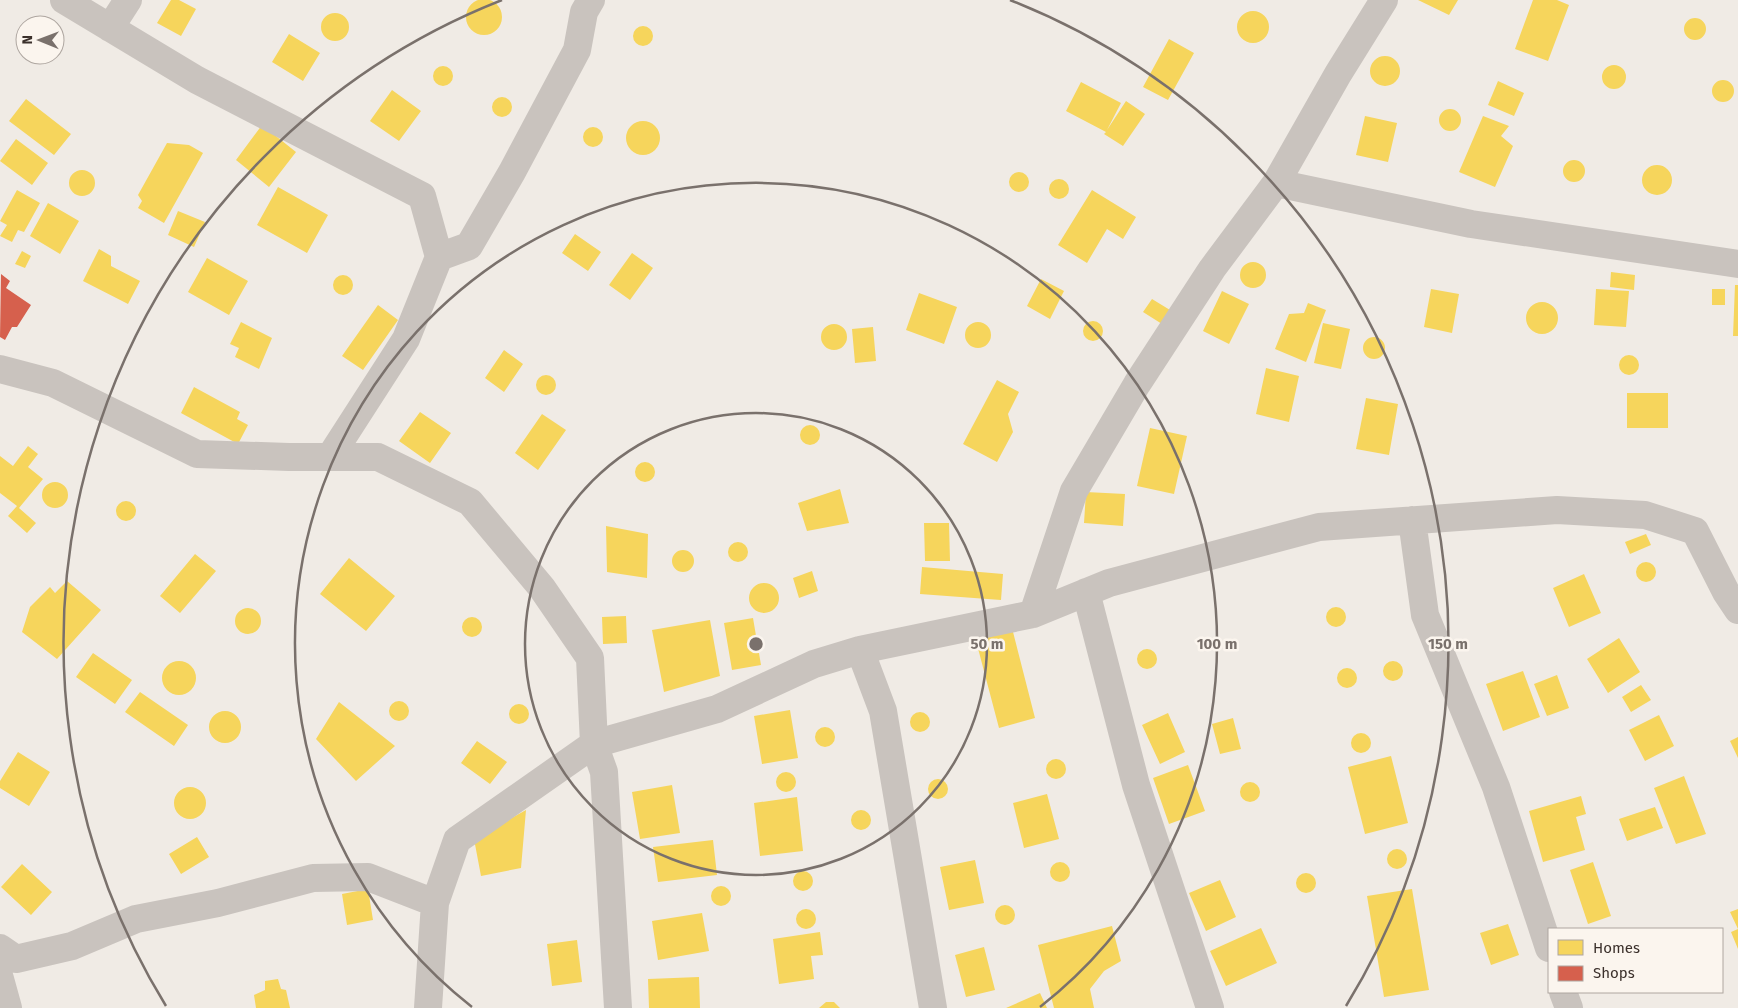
<svg xmlns="http://www.w3.org/2000/svg" width="1738" height="1008" font-family="'Fira Sans',sans-serif">
<style>
.homes{fill:#f6d55c}
.shops{fill:#d6604d}
.lines{fill:none;stroke-linecap:round;stroke-linejoin:round}
.minor{stroke:#c9c3be;stroke-width:28}
.ring{fill:none;stroke:#7a716c;stroke-width:2.5}
.centre{fill:#7a716c;stroke:#fbf5ee;stroke-width:2.5}
.ring-label{font-size:15px;text-anchor:middle;font-weight:bold;fill:#7a716c;stroke:#fbf5ee;stroke-width:5;stroke-linejoin:round;paint-order:stroke}
</style>
<rect width="100%" height="100%" fill="#f0ebe5"/>
<path class="homes" d="M466 17a18 18 0 1 1 36 0a18 18 0 1 1-36 0Z
M171,0H179L196,9L181,36L157,23Z
M1418,0H1458L1449,15Z
M1533,0H1557L1569,5L1548,61L1515,49Z
M1237 27a16 16 0 1 1 32 0a16 16 0 1 1-32 0Z
M321 27a14 14 0 1 1 28 0a14 14 0 1 1-28 0Z
M1684 29a11 11 0 1 1 22 0a11 11 0 1 1-22 0Z
M633 36a10 10 0 1 1 20 0a10 10 0 1 1-20 0Z
M289,34L320,53L303,81L272,62Z
M1169,39L1194,53L1168,100L1143,87Z
M1370 71a15 15 0 1 1 30 0a15 15 0 1 1-30 0Z
M1602 77a12 12 0 1 1 24 0a12 12 0 1 1-24 0Z
M433 76a10 10 0 1 1 20 0a10 10 0 1 1-20 0Z
M1712 91a11 11 0 1 1 22 0a11 11 0 1 1-22 0Z
M1498,81L1524,93L1514,116L1488,105Z
M1081,82L1121,103L1107,130L1126,101L1145,114L1123,146L1104,134L1106,132L1066,111Z
M392,90L421,111L399,141L370,121Z
M492 107a10 10 0 1 1 20 0a10 10 0 1 1-20 0Z
M26,99L71,134L54,155L9,121Z
M1439 120a11 11 0 1 1 22 0a11 11 0 1 1-22 0Z
M1365,116L1397,123L1388,162L1356,155Z
M1483,116L1509,126L1501,136L1513,146L1495,187L1459,172Z
M626 138a17 17 0 1 1 34 0a17 17 0 1 1-34 0Z
M262,125L296,152L269,187L236,160Z
M583 137a10 10 0 1 1 20 0a10 10 0 1 1-20 0Z
M16,139L48,163L32,185L0,161Z
M167,143L189,145L203,153L164,223L138,208L142,201L138,195Z
M1563 171a11 11 0 1 1 22 0a11 11 0 1 1-22 0Z
M1642 180a15 15 0 1 1 30 0a15 15 0 1 1-30 0Z
M69 183a13 13 0 1 1 26 0a13 13 0 1 1-26 0Z
M1009 182a10 10 0 1 1 20 0a10 10 0 1 1-20 0Z
M1049 189a10 10 0 1 1 20 0a10 10 0 1 1-20 0Z
M278,187L328,215L307,253L257,225Z
M17,190L40,203L24,232L18,230L12,242L0,236L7,225L0,221Z
M1092,190L1136,217L1123,239L1107,229L1087,263L1058,245Z
M48,203L79,221L60,254L30,236Z
M178,211L205,222L194,247L168,235Z
M575,234L601,252L588,271L562,253Z
M99,249L111,256V266L140,281L128,304L83,281Z
M22,251L31,256L25,268L15,264Z
M632,253L653,268L630,300L609,285Z
M207,258L248,281L229,315L188,292Z
M1240 275a13 13 0 1 1 26 0a13 13 0 1 1-26 0Z
M1611,272L1635,275L1634,290L1610,287Z
M333 285a10 10 0 1 1 20 0a10 10 0 1 1-20 0Z
M1041,279L1064,291L1050,319L1027,306Z
M1735,285H1738V336H1733Z
M1431,289L1459,294L1452,333L1424,327Z
M1596,289L1629,291L1626,327L1594,325Z
M1712,289H1725V305H1712Z
M1222,291L1249,304L1229,344L1203,331Z
M919,293L957,307L944,344L906,330Z
M1152,299L1170,310L1162,324L1143,312Z
M1526 318a16 16 0 1 1 32 0a16 16 0 1 1-32 0Z
M1308,303L1326,310L1306,362L1275,349L1289,314L1304,313Z
M378,305L398,320L363,370L342,356Z
M1083 331a10 10 0 1 1 20 0a10 10 0 1 1-20 0Z
M241,322L272,338L259,369L235,357L239,348L230,344Z
M965 335a13 13 0 1 1 26 0a13 13 0 1 1-26 0Z
M1323,323L1350,329L1341,369L1314,363Z
M821 337a13 13 0 1 1 26 0a13 13 0 1 1-26 0Z
M873,327L876,361L855,363L852,329Z
M1363 348a11 11 0 1 1 22 0a11 11 0 1 1-22 0Z
M504,350L523,364L504,392L485,378Z
M1619 365a10 10 0 1 1 20 0a10 10 0 1 1-20 0Z
M1266,368L1299,376L1289,422L1256,414Z
M536 385a10 10 0 1 1 20 0a10 10 0 1 1-20 0Z
M997,380L1019,392L1008,414L1013,432L997,462L963,444Z
M194,387L240,412L237,419L248,425L238,444L181,413Z
M1627,393H1668V428H1627Z
M1366,398L1398,404L1389,455L1356,449Z
M420,412L451,433L430,463L399,441Z
M542,414L566,430L538,470L515,453Z
M800 435a10 10 0 1 1 20 0a10 10 0 1 1-20 0Z
M1150,428L1187,436L1174,494L1137,486Z
M28,446L38,454L28,467L43,479L19,508L36,523L27,533L8,516L17,506L0,493V456L13,466Z
M635 472a10 10 0 1 1 20 0a10 10 0 1 1-20 0Z
M42 495a13 13 0 1 1 26 0a13 13 0 1 1-26 0Z
M840,489L849,523L807,531L798,503Z
M1086,492L1125,494L1123,526L1084,523Z
M116 511a10 10 0 1 1 20 0a10 10 0 1 1-20 0Z
M924,523H949L950,561H925Z
M606,526L648,534L647,578L607,572Z
M1646,534L1651,545L1630,554L1625,542Z
M728 552a10 10 0 1 1 20 0a10 10 0 1 1-20 0Z
M672 561a11 11 0 1 1 22 0a11 11 0 1 1-22 0Z
M195,554L216,571L180,613L160,596Z
M349,558L395,596L366,631L320,594Z
M1636 572a10 10 0 1 1 20 0a10 10 0 1 1-20 0Z
M922,567L1003,574L1001,600L920,594Z
M812,571L818,591L799,598L793,578Z
M1584,574L1601,613L1569,627L1553,588Z
M67,581L101,610L57,659L22,632L30,607L50,587L55,593Z
M749 598a15 15 0 1 1 30 0a15 15 0 1 1-30 0Z
M1326 617a10 10 0 1 1 20 0a10 10 0 1 1-20 0Z
M235 621a13 13 0 1 1 26 0a13 13 0 1 1-26 0Z
M626,616L627,643L603,644L602,617Z
M462 627a10 10 0 1 1 20 0a10 10 0 1 1-20 0Z
M753,618L761,665L732,670L724,623Z
M710,620L720,676L664,692L652,630Z
M1012,628L1035,718L999,728L975,637Z
M1619,638L1640,672L1608,693L1587,659Z
M1137 659a10 10 0 1 1 20 0a10 10 0 1 1-20 0Z
M93,653L132,680L115,704L76,677Z
M1383 671a10 10 0 1 1 20 0a10 10 0 1 1-20 0Z
M162 678a17 17 0 1 1 34 0a17 17 0 1 1-34 0Z
M1337 678a10 10 0 1 1 20 0a10 10 0 1 1-20 0Z
M1523,671L1540,717L1503,731L1486,684Z
M1557,675L1569,708L1547,716L1534,684Z
M1641,685L1651,700L1631,712L1622,697Z
M140,692L188,725L174,746L125,712Z
M389 711a10 10 0 1 1 20 0a10 10 0 1 1-20 0Z
M339,702L395,746L356,781L316,739Z
M509 714a10 10 0 1 1 20 0a10 10 0 1 1-20 0Z
M790,710L798,758L762,764L754,716Z
M209 727a16 16 0 1 1 32 0a16 16 0 1 1-32 0Z
M910 722a10 10 0 1 1 20 0a10 10 0 1 1-20 0Z
M1168,713L1185,752L1160,764L1142,725Z
M1659,715L1674,746L1645,761L1629,730Z
M1233,718L1241,749L1220,754L1212,724Z
M815 737a10 10 0 1 1 20 0a10 10 0 1 1-20 0Z
M1351 743a10 10 0 1 1 20 0a10 10 0 1 1-20 0Z
M1738,737V758L1730,741Z
M477,741L507,762L490,784L461,763Z
M18,752L50,772L29,806L0,788V781Z
M1391,756L1408,823L1365,834L1348,767Z
M1046 769a10 10 0 1 1 20 0a10 10 0 1 1-20 0Z
M1188,765L1205,811L1169,824L1153,778Z
M776 782a10 10 0 1 1 20 0a10 10 0 1 1-20 0Z
M1684,776L1706,834L1676,844L1654,788Z
M928 789a10 10 0 1 1 20 0a10 10 0 1 1-20 0Z
M1240 792a10 10 0 1 1 20 0a10 10 0 1 1-20 0Z
M672,785L680,833L640,839L632,792Z
M174 803a16 16 0 1 1 32 0a16 16 0 1 1-32 0Z
M1047,794L1059,839L1024,848L1013,803Z
M1581,796L1586,814L1576,817L1585,850L1543,862L1529,811Z
M797,797L803,851L760,856L754,803Z
M1655,807L1663,828L1627,841L1619,819Z
M851 820a10 10 0 1 1 20 0a10 10 0 1 1-20 0Z
M526,810L521,868L481,876L474,839Z
M197,837L209,857L181,874L169,854Z
M713,840L717,875L658,882L653,847Z
M1387 859a10 10 0 1 1 20 0a10 10 0 1 1-20 0Z
M975,860L984,903L949,910L940,867Z
M1050 872a10 10 0 1 1 20 0a10 10 0 1 1-20 0Z
M1593,862L1611,916L1588,924L1570,870Z
M22,864L52,892L31,915L1,887Z
M793 881a10 10 0 1 1 20 0a10 10 0 1 1-20 0Z
M1296 883a10 10 0 1 1 20 0a10 10 0 1 1-20 0Z
M1220,880L1236,917L1206,931L1189,893Z
M711 896a10 10 0 1 1 20 0a10 10 0 1 1-20 0Z
M368,889L373,920L347,925L342,894Z
M1412,889L1429,990L1384,997L1367,896Z
M995 915a10 10 0 1 1 20 0a10 10 0 1 1-20 0Z
M796 919a10 10 0 1 1 20 0a10 10 0 1 1-20 0Z
M1738,909V949L1731,932L1738,929L1730,912Z
M702,913L709,951L658,960L652,921Z
M1508,924L1519,955L1491,965L1480,933Z
M1112,926L1121,961L1104,971L1090,989L1094,1008H1054L1038,945Z
M1261,928L1277,963L1226,986L1210,951Z
M820,932L823,955L811,956L814,979L779,984L773,939Z
M577,940L582,982L552,986L547,944Z
M984,947L995,990L966,997L955,955Z
M699,977L700,1008H649L648,979Z
M278,979L281,989L286,990L290,1008H256L254,995L265,990V981Z
M1040,993L1047,1008H1006Z
M826,1002H834L840,1008H819Z"/>
<path class="shops" d="M1,274L10,281L6,288L31,305L17,327H12L5,340L0,337Z"/>
<g class="lines">
<path class="minor" d="M64,0L197,80L422,196L439,257L406,339L330,457
M110,28L128,0
M1276,183L1471,224L1738,264
M439,257L469,246L512,172L577,50L584,12L591,0
M0,369L53,383L197,454L289,457H378L470,502L542,588L590,658L594,744L604,772L618,1008
M1412,520L1425,615L1496,787L1549,948
M1086,592L1136,785L1210,1008
M1033,614L1074,491L1137,384L1212,269L1276,183L1338,74L1384,0
M860,650L883,711L933,1008
M0,948L16,959L72,946L136,919L218,903L313,878L368,877L435,903
M0,979L8,1008
M1563,992L1569,1008
M428,1008L435,903L457,840L594,744L717,709L814,664L860,650L1033,614L1109,583L1319,527L1557,510L1645,515L1695,531L1726,592L1738,610"/>
</g>
<g class="ring">
<circle cx="756" cy="644" r="231"/>
<path d="M472 1007A461 461 0 1 1 1040 1007"/>
<path d="M166 1006A692 692 0 0 1 502 0M1010 0A692 692 0 0 1 1346 1006"/>
</g>
<circle cx="756" cy="644" r="8" class="centre"/>
<g class="ring-label">
<text x="987" y="649">50 m</text>
<text x="1217" y="649">100 m</text>
<text x="1448" y="649">150 m</text>
</g>
<rect x="1548" y="928" width="175" height="65" fill="#fbf5ee" stroke="#aea6a0"/>
<rect x="1558" y="940" width="25" height="15" fill="#f6d55c" stroke="#aea6a0"/>
<text x="1593" y="953" font-size="15" fill="#3b302b">Homes</text>
<rect x="1558" y="966" width="25" height="15" fill="#d6604d" stroke="#aea6a0"/>
<text x="1593" y="978" font-size="15" fill="#3b302b">Shops</text>
<g transform="translate(40 40) rotate(271)"><circle r="24" fill="#fbf5ee" stroke="#aea6a0"/>
<path d="M0-4L9 19L0 12L-9 19Z" fill="#7a716c"/>
<text y="-8" font-size="14" font-weight="bold" text-anchor="middle" fill="#3b302b">N</text>
</g>
</svg>
